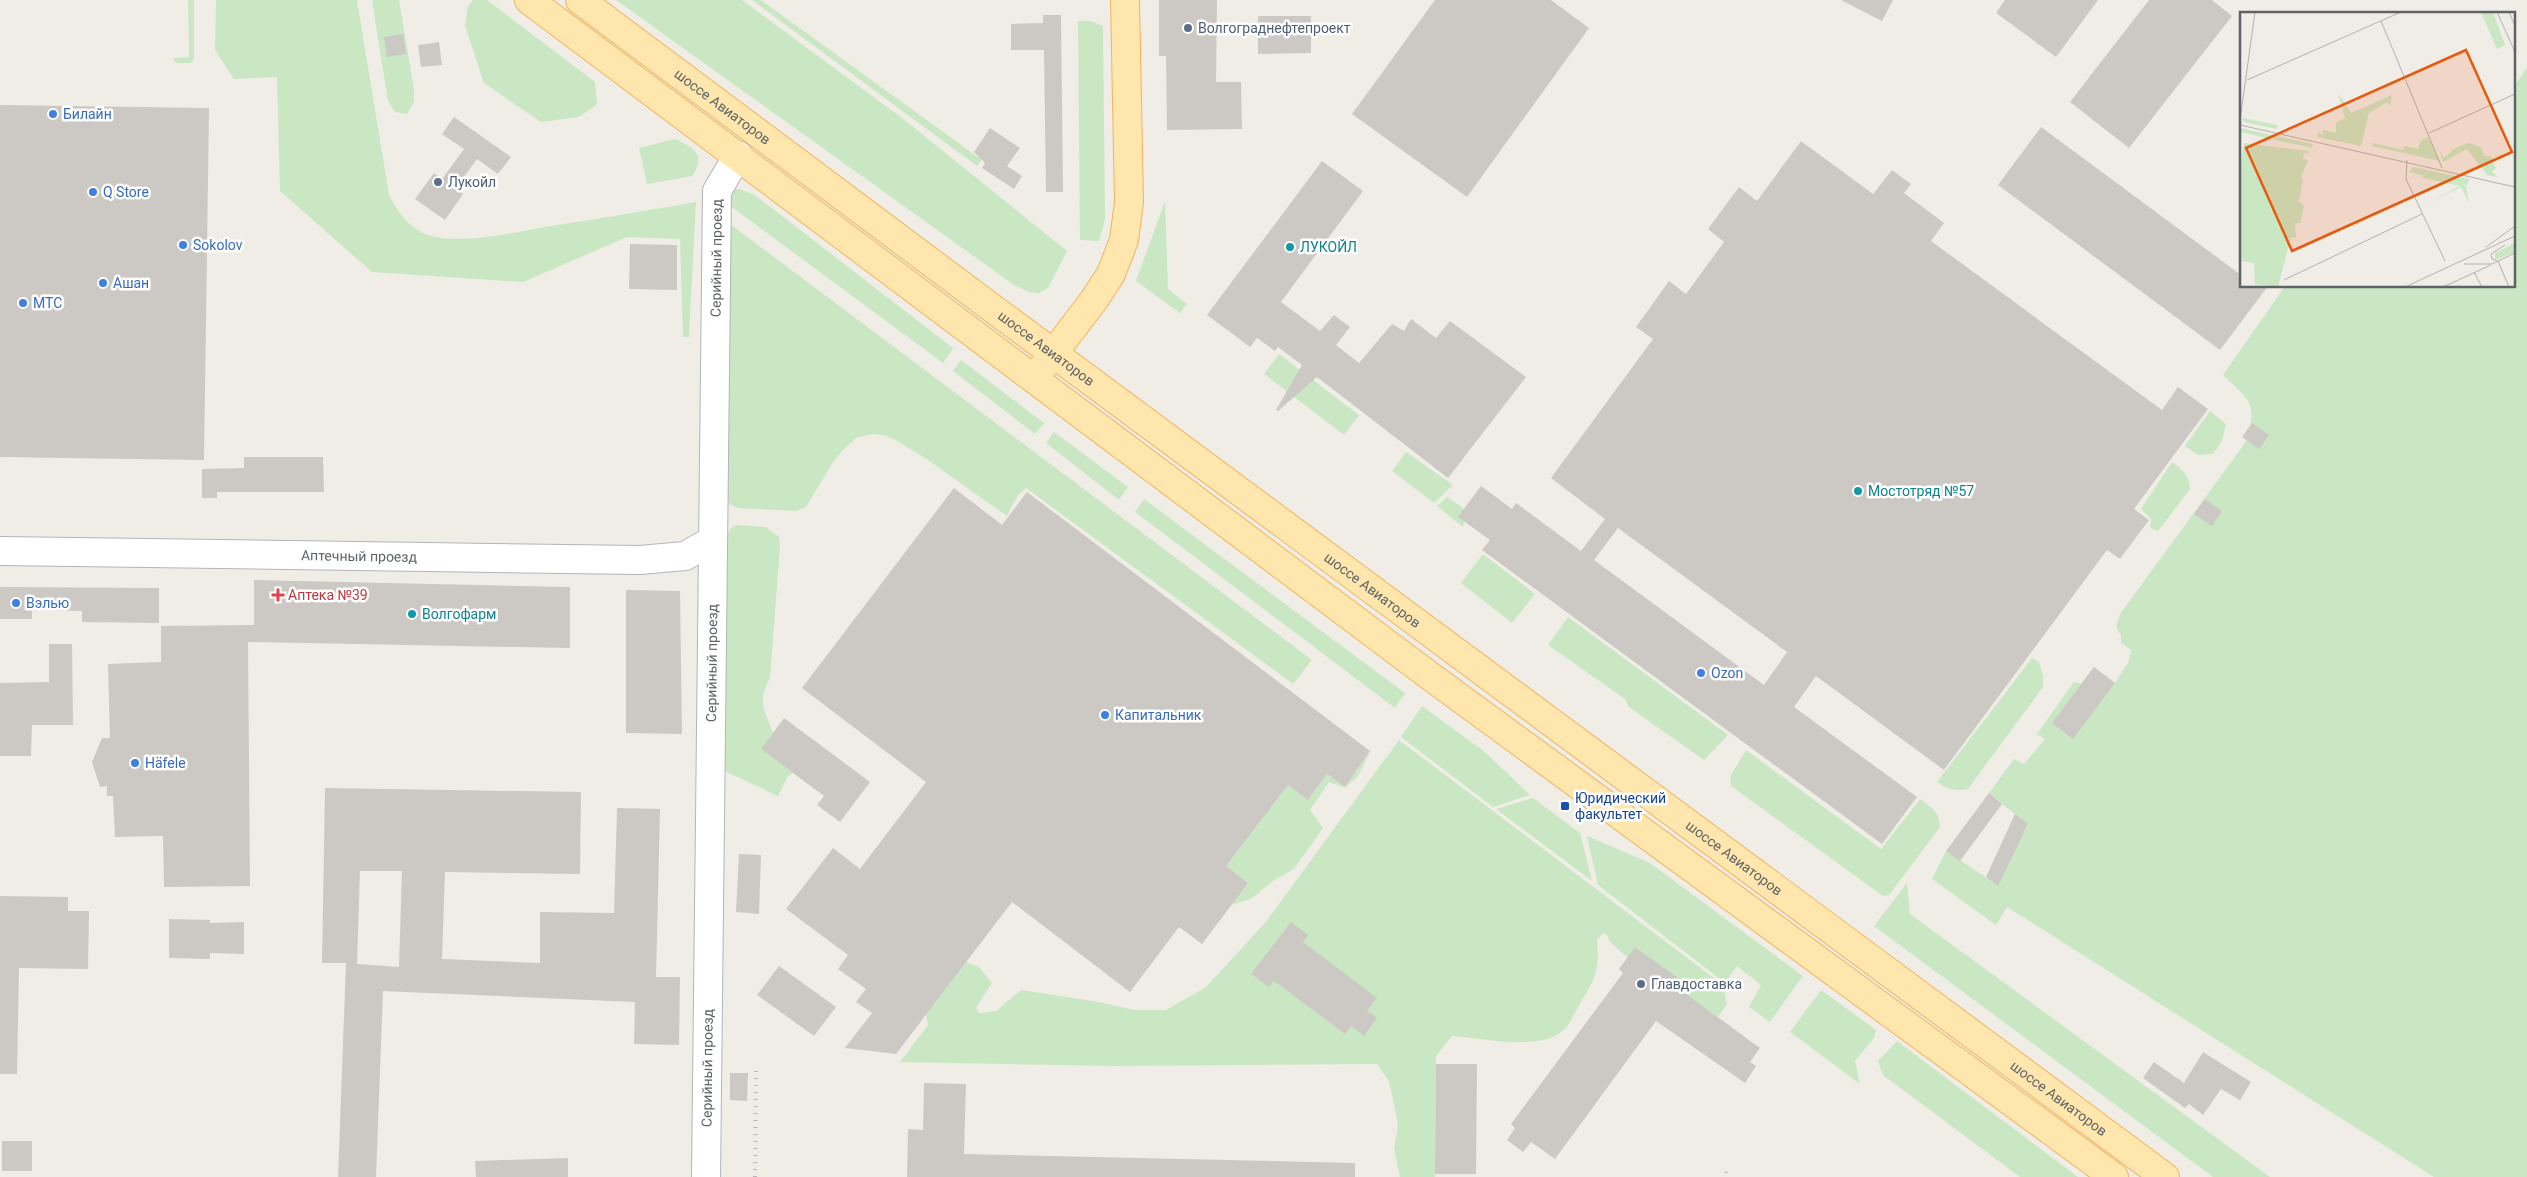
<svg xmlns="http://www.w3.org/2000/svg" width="2527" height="1177" font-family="Roboto,sans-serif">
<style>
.green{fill:#c9e7c3}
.building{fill:#ccc8c4;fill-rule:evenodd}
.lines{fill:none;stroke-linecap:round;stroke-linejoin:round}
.minor-casing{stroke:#b2b5b9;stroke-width:30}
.major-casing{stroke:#f2b35e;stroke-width:30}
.minor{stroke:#fff;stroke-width:28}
.major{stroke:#ffe6ad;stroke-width:28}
.rail{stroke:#b5b6b7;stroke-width:4;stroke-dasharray:1 6;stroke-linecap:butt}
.service-dot{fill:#5c6f8a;stroke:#fff;stroke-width:2}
.shop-dot{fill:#3f7fe0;stroke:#fff;stroke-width:2}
.culture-dot{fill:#0f9aa8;stroke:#fff;stroke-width:2}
.health-dot{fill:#e0444e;stroke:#fff;stroke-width:2}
.transit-dot{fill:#1a4fb4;stroke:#fff;stroke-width:2}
.labels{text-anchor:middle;stroke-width:5;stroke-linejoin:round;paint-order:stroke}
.service-label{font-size:14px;fill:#4e5e75;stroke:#fff;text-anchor:start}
.street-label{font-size:14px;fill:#5e6367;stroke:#fff}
.shop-label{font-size:14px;fill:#366cbe;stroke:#fff;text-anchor:start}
.culture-label{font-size:14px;fill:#0d838f;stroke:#fff;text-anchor:start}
.health-label{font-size:14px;fill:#be3a42;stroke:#fff;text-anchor:start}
.transit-label{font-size:14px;fill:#164399;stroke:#fff;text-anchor:start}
.inset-road{fill:none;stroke:#b2b2b0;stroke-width:1}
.view{fill:#e8590c;fill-opacity:0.15;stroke:#e8590c;stroke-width:2.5}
.inset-edge{fill:none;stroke:#5e6367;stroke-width:2.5}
</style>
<rect width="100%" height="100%" fill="#f0ede7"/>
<path class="green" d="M188,0H194V59L191,63H176L173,58L189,57Z
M216,0H357L389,195C399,213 410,230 431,236C461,244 514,233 545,227C595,219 646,211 696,202L689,337H683L680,239L627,237L523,282L372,272L280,191L277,77L234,79L215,50Z
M372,0H399L414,90V102L407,114L395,112L388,101Z
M473,0H487L595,82L597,104L579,117L541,122L484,83L465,25L468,7Z
M616,0H742L902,118L1067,251L1048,288L1039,293L1029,292L1014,285Z
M752,0H761L982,160L977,166Z
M1078,21H1091L1103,26L1105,220L1099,241L1080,240Z
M2527,67V1177H2434L2007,907L1996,925L1932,879L1946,851L1996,884L2028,825L1989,793L2014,759L2024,764L2045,739L2037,734L2074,682L2081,684L2094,667L2115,683L2128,663L2131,650L2121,643V636L2116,627L2120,614L2245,443C2258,405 2252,402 2223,375L2285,286H2513V88Z
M675,139C695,148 706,155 692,176L647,184L639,148Z
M739,189L755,195L953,348L943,363L729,205L726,191Z
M1165,201L1168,289L1187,304L1180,313L1136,281Z
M730,224L1312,660L1293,684L1026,488L1018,495L1007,516L925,458L894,439L883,435L872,434L856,438L844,449L833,462L806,507L796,511L737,508L728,503Z
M1279,354L1359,415L1344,435L1264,374Z
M961,360L1044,423L1035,434L953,371Z
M2210,411L2226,424L2222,441L2213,454L2198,455L2185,446Z
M1054,432L1128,487L1119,500L1046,443Z
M1406,452L1453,485L1434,503L1392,471Z
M2172,462C2182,469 2190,476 2190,489L2158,531L2150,528L2151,519L2141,509Z
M1447,497L1466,510L1463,527L1437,506Z
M1144,499L1405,693L1395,708L1135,512Z
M736,525L766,527L779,537L780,546L770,678C757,703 764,709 773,733L761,749L793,773L788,776L778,796L727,772L719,762L725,538L730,529Z
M1483,554L1535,594L1512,623L1461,583Z
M1568,617L1728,735L1704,760L1629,707L1625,699L1548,645Z
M2032,658L2039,662L2043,676V687L1968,789C1956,791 1947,790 1937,782Z
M1422,706L1485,752L1530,795L1493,807L1401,737Z
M1399,740L1723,985L1727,1004L1718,1017L1678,988L1681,980L1635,947L1628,958L1610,942L1607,935L1603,933L1597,940C1600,966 1596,978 1582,1000C1576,1010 1570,1026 1561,1032C1536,1051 1482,1038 1452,1036L1436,1056L1435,1177H1400L1394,1149L1398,1126L1395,1109L1389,1081L1377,1064L1115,1066L900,1062L928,1025L926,1015L966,962L979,967L992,983L976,1008L979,1013L996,1011L1021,990L1099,1002L1134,1010H1166L1206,987L1265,923Z
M1371,750L1358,776L1345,788L1329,782L1310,810L1323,828L1294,869L1273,881L1251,899L1231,905L1248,883L1226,866L1288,785L1308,800L1327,774L1345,787Z
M1746,750L1881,849L1920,799C1931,807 1940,812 1940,827L1889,895L1883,896L1731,786L1730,777Z
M1533,798L1580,833L1592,881L1496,809Z
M1587,836L1650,863L1803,976L1770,1022L1749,1007L1761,985L1737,966L1725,983L1598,885Z
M1907,883L1910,914L2270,1177H2213L1874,926Z
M1821,990L1876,1030L1874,1038L1855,1061L1860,1084L1790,1032Z
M1897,1041L2078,1177H2020L1883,1075L1878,1061Z"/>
<path class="building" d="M1159,0H1217L1216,82H1241L1242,129L1167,130L1166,56H1159Z
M1435,0H1551L1589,28L1467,197L1352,114Z
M1841,0H1893L1882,21Z
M2005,0H2098L2056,57L1996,13Z
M2149,0H2212L2232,16L2129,148L2070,102Z
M1043,15H1061L1063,192H1046L1044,50H1011V24L1043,23Z
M1258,16H1311V53L1258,54Z
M403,34L406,54L387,57L384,37Z
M439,42L442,65L421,67L418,45Z
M0,105L209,108L204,460L0,457Z
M454,117L511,157L498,174L477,159L455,189L463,194L445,220L415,199L434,173L442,179L464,149L442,134Z
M2041,127L2241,275V286H2268L2220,350L1998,185Z
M990,128L1020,148L1007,166L1022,176L1014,189L982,168L985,163L974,152Z
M1801,141L1873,194L1892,170L1911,184L1904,193L1944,223L1931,241L2162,410L2178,387L2208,409L2134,509L2149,520L2120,559L2107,550L1944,770L1816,676L1794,707L1917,797L1882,844L1482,550L1490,540L1458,517L1481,486L1512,509L1516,503L1581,551L1605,519L1551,478L1653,339L1636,327L1669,281L1686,294L1724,242L1708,229L1739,187L1757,201ZM1618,528L1787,652L1764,685L1594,560Z
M1322,161L1363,191L1281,302L1320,331L1334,315L1350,327L1336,345L1359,363L1392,324L1404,331L1411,319L1436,338L1450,321L1526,377L1448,478L1317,377L1278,411L1276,410L1302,365L1278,347L1275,351L1257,338L1250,347L1207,315Z
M630,244L677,245V290L629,289Z
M2252,423L2269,435L2259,449L2242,437Z
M244,457H323L324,492H217V498H202V469L244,468Z
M954,488L1002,525L1027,492L1370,751L1345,787L1327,774L1308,800L1288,785L1226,866L1248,883L1202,944L1179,927L1130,992L1012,902L896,1054L845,1048L872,1013L856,1002L866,989L838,969L848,955L786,909L833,848L860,869L926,782L802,688Z
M2205,499L2222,511L2212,526L2194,514Z
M254,580L570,587V648L248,642L250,886L164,887L163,836L115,837L113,796H107V786L100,787L92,762L102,738H110L108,664L161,662V626L254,625Z
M0,587L159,588V623L82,622V611L32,610V619H0Z
M626,590L680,591L682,734L626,733Z
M49,644H72L73,725H32L31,756H0V683L49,682Z
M2094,667L2115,683L2073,739L2052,723Z
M784,718L870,782L840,822L817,805L824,796L761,749Z
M325,788L581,792L580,874L445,872L442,959L540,963V912L614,913L617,808L660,809L656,977H680L679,1045L634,1044L635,1002L383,991L376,1177H338L346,963H322ZM360,871H402L399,967L357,964Z
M1989,793L2002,804L1960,861L1946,851Z
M2015,814L2028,824L1998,886L1986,877Z
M739,854L761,855L759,914L736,912Z
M0,896L68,897V911H89L88,969L19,968L17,1074H0Z
M169,919L210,920V923L244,922V954L210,953V959L169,958Z
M1291,922L1308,935L1303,942L1377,998L1367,1011L1377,1018L1364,1036L1351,1026L1345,1034L1274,981L1269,987L1251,974Z
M1635,947L1681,980L1678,988L1760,1048L1750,1062L1756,1066L1745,1083L1656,1021L1555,1159L1531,1142L1523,1152L1507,1140L1515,1128L1511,1124L1623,973L1619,969Z
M779,966L836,1007L814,1036L757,995Z
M2203,1052L2251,1082L2240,1100L2221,1089L2203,1115L2189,1104L2185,1108L2143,1078L2154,1062L2184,1083Z
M1436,1064H1477L1476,1174H1435Z
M730,1073H748L747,1101L730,1100Z
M924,1083L966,1084L964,1154L1355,1163V1177H907L908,1129L923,1130Z
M2,1141H32V1171H2Z
M568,1158V1177H476L475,1161Z"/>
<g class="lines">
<g class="minor-casing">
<g id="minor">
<path id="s1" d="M0,551L640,560L685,556L713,540"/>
<path id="s2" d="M706,1177L717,191L738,155"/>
</g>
</g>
<g class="major-casing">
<g id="major">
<path d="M529,0L1430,676L2114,1177"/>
<path id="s3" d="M580,0L992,308L2165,1177"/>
<path d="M1043,367L1094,300L1111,274L1124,240L1129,202L1125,0"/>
</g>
</g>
<use href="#minor" class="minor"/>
<use href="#major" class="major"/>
<path class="rail" d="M1726,1172L1727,1177
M755,1177L756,1066"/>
</g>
<g class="service-dot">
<circle cx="1188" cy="28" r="5"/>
<circle cx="438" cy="182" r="5"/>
<circle cx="1641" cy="984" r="5"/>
</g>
<g class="shop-dot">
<circle cx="53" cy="114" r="5"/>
<circle cx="93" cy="192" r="5"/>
<circle cx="183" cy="245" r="5"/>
<circle cx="103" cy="283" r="5"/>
<circle cx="23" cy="303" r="5"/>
<circle cx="16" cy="603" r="5"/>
<circle cx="1701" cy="673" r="5"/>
<circle cx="1105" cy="715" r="5"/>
<circle cx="135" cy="763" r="5"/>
</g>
<g class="culture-dot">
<circle cx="1290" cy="247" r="5"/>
<circle cx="1858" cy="491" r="5"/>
<circle cx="412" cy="614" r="5"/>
</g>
<path class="health-dot" d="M275.5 587.5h5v5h5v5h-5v5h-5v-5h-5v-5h5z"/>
<rect class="transit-dot" x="1560" y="801" width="10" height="10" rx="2.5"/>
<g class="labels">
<g class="service-label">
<text x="1198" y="33">Волгограднефтепроект</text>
<text x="448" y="187">Лукойл</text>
<text x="1651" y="989">Главдоставка</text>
</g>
<g class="street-label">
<text dy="5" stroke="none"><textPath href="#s3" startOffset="178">шоссе Авиаторов</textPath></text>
<text dy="5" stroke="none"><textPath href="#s2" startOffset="919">Серийный проезд</textPath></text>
<text dy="5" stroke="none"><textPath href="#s3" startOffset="582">шоссе Авиаторов</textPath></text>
<text dy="5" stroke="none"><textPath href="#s1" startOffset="359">Аптечный проезд</textPath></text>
<text dy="5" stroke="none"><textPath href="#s3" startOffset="988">шоссе Авиаторов</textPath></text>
<text dy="5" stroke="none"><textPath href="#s2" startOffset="514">Серийный проезд</textPath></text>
<text dy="5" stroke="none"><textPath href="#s3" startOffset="1438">шоссе Авиаторов</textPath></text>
<text dy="5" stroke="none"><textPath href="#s2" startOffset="109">Серийный проезд</textPath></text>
<text dy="5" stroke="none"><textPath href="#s3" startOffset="1842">шоссе Авиаторов</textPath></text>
</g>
<g class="shop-label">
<text x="63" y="119">Билайн</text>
<text x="103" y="197">Q Store</text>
<text x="193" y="250">Sokolov</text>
<text x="113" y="288">Ашан</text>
<text x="33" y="308">МТС</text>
<text x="26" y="608">Вэлью</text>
<text x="1711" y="678">Ozon</text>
<text x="1115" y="720">Капитальник</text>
<text x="145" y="768">Häfele</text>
</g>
<g class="culture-label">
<text x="1300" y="252">ЛУКОЙЛ</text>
<text x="1868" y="496">Мостотряд №57</text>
<text x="422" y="619">Волгофарм</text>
</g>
<g class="health-label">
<text x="288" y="600">Аптека №39</text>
</g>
<g class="transit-label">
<text x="1575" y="803">Юридический<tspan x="1575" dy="16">факультет</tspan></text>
</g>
</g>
<g transform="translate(2240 12)">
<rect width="275" height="275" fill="#f0ede7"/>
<path d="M241,0H253L265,33L257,37ZM98,81L111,101L152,83L150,94L147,90L129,101L121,134L77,125L78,120L83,123V118L96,121V111L105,106ZM2,106L38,113L37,117L4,110ZM0,116L73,132L72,136L0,120ZM188,125L200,149L132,134L133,131L163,138L164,134L178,137L182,127ZM4,131L69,139V142L64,141L63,147L68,148L61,165L63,169L59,189L64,194L62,204L60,211H55L56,226L51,225L50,228L38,275L15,272L14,251L0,249V158ZM229,131L240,135L245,144H251L256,156L252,160L258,165L247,163L227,137L203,150L199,138L204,146L215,136ZM173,155L230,167L227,173L221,172L226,174L229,191L221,175L184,193L220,174L180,165L185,164L169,160ZM275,231V240L255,248V241Z" fill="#c9e7c3"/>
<path class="inset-road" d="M257,0L275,40M269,0L275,14M275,0V28M141,9L202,156M7,68L161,0M0,108L15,0M0,113L275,175M189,121L275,82M167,148L166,167L205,249M246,235L275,214M257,249L252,247L251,242L265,233M258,249L269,275M224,252H252L275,241M234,260L242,275M44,268L182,202M165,275L275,224M203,275L251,253"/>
<path class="view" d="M226,38L272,140L52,239L6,136Z"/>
<rect width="275" height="275" class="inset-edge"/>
</g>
</svg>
